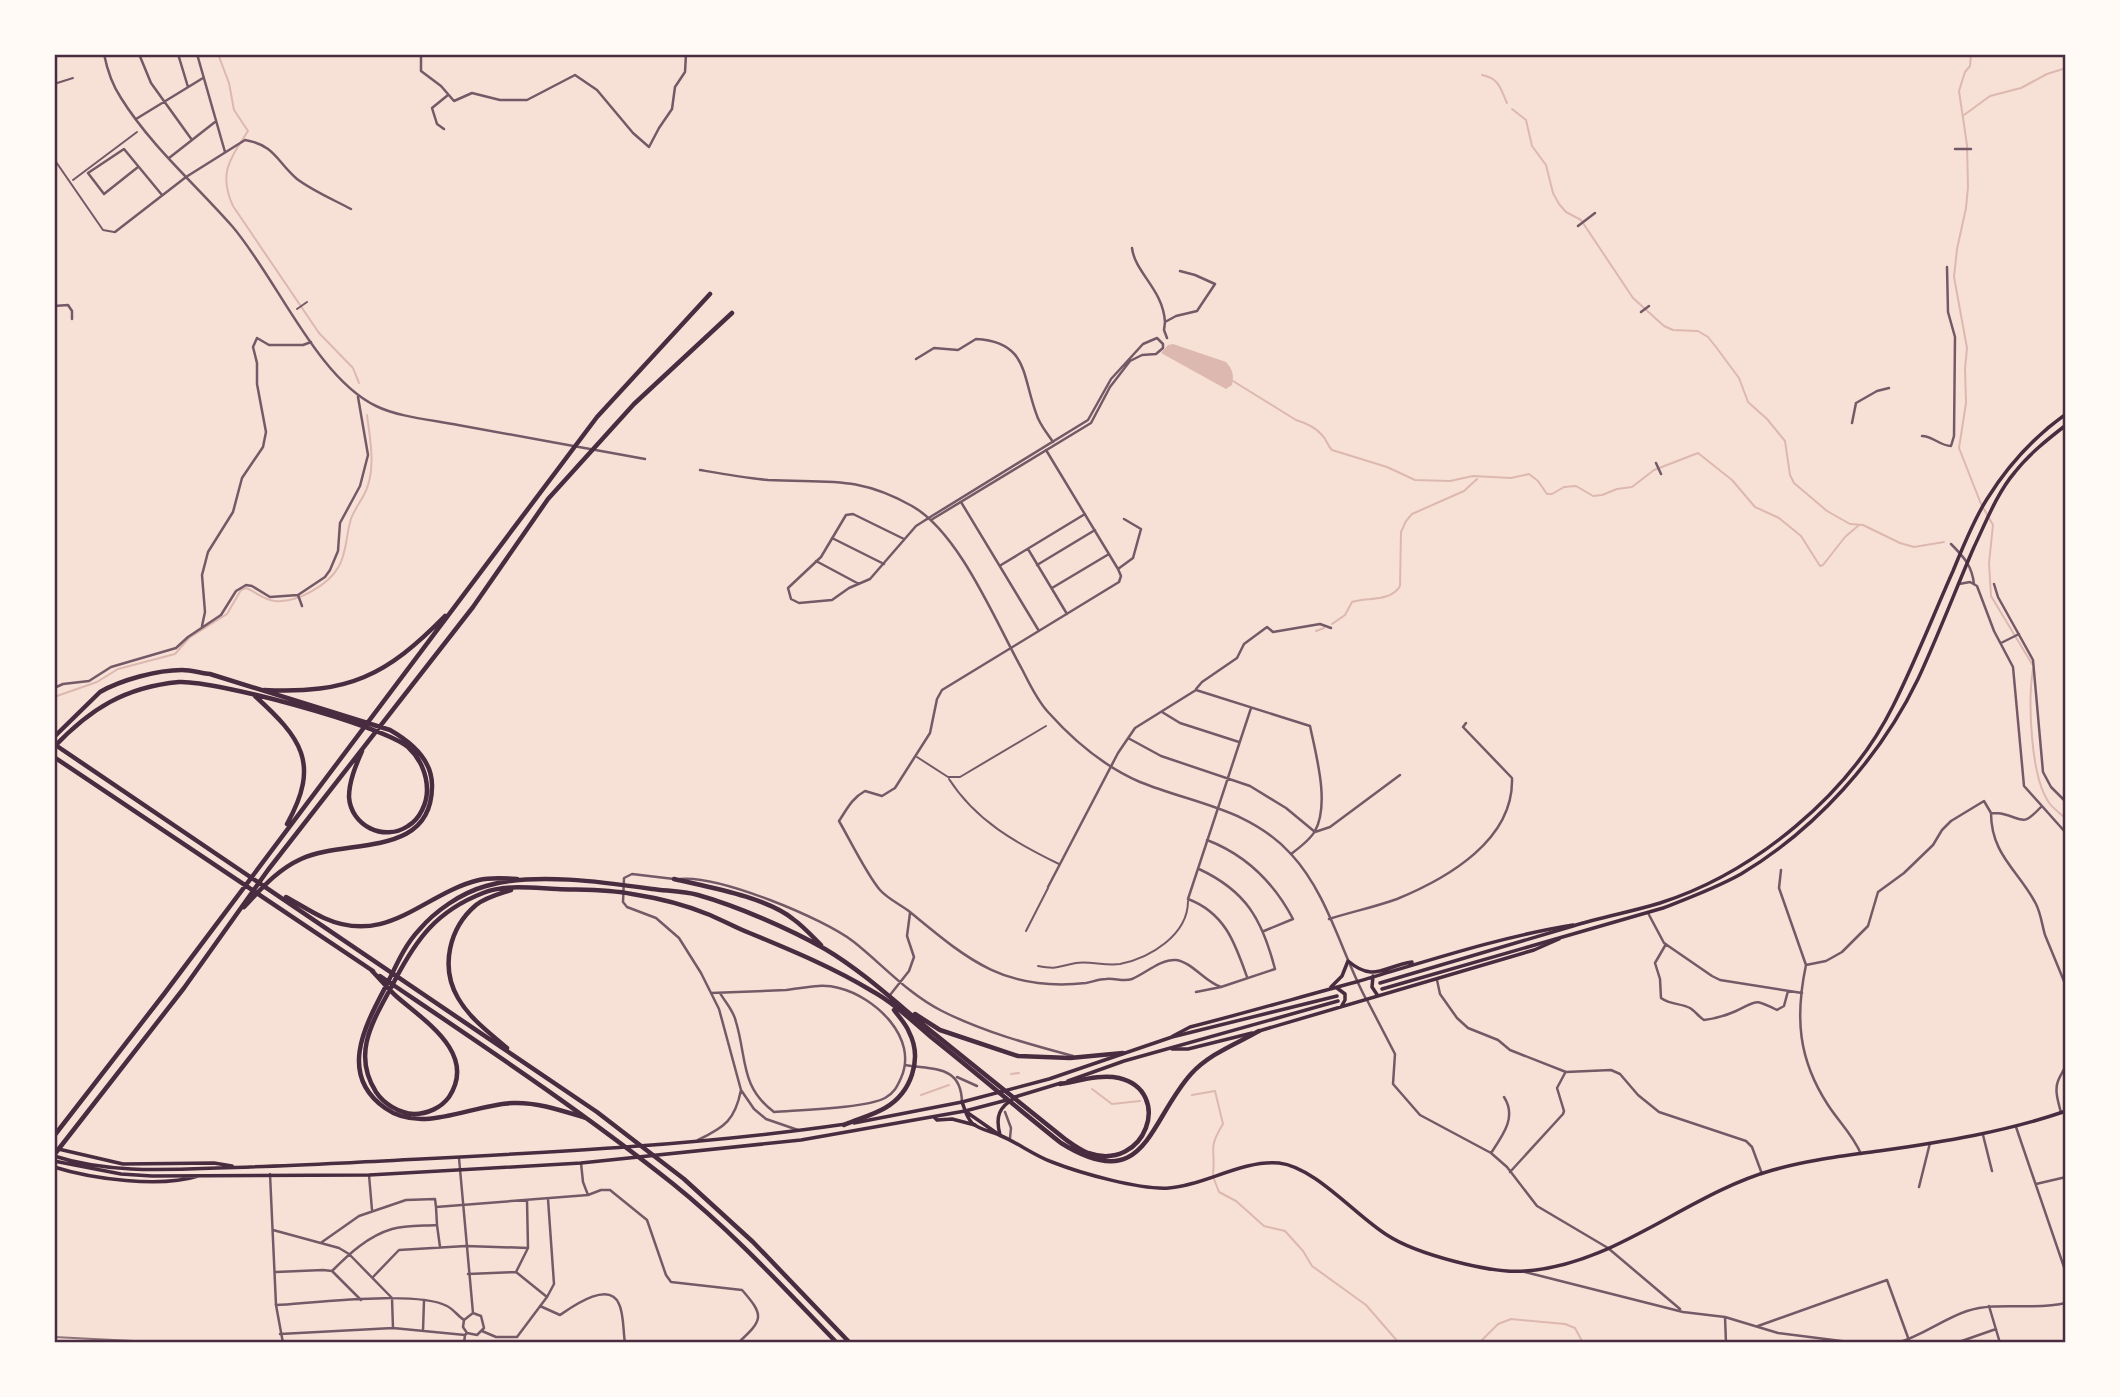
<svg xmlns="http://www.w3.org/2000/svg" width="2120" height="1397" font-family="Raleway,sans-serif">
  <rect width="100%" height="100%" fill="#f7e1d7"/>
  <path fill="#dcb8b0" d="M1173 344 1226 362C1233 370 1234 375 1232 385L1226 389 1161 353 1168 345Z"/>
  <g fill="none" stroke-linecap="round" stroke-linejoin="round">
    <path stroke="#dcb8b0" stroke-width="2" d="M218 54 229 83 234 110 248 131C230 159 218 173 233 206L319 333 353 368 359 383
      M1971 54 1970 66 1965 72 1959 91 1967 145 1968 187 1966 208 1957 249 1954 277 1967 348 1965 369 1966 403 1959 448 1981 504
      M1482 75C1500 79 1500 88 1507 103
      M1512 109 1526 120 1532 146 1546 165 1553 193 1559 204 1566 212 1581 220 1633 298 1664 326 1673 330 1698 331 1708 337 1716 347 1739 378 1748 402 1767 419 1785 441 1790 475 1794 483 1827 511 1850 524 1863 525 1900 543 1914 547 1944 542
      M1964 115 1990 96 2021 88 2047 74 2066 68
      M1233 381 1296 420C1306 423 1316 428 1322 435 1327 440 1327 445 1332 450L1387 467 1415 480 1450 481 1473 476 1511 478 1529 474 1538 481 1547 494H1552L1564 487 1576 486 1593 496 1602 495 1617 489 1632 487 1654 470 1698 453 1732 480 1755 507 1779 518 1801 536 1820 566 1823 565 1845 537 1859 525
      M1984 509 1993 525 1989 563 1991 596 2032 664
      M1332 624 1345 615 1352 602C1367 597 1391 602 1400 586L1401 532 1406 521 1412 514 1464 491 1477 479
      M1316 631 1324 628
      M2033 669C2028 700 2030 778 2050 804 2054 809 2061 814 2066 819
      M54 697 97 682 118 669 175 654 189 638 227 614 241 590 246 588C256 592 264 600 275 601 297 603 329 585 339 566 347 552 346 534 351 519 355 507 365 497 368 485 375 463 370 439 367 415
      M1011 1074 1019 1073
      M1092 1089 1112 1104 1140 1101
      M921 1095 949 1085
      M1192 1095 1215 1091 1223 1124C1207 1150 1216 1148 1213 1174
      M1214 1179 1219 1192 1236 1201 1264 1226 1285 1231 1303 1251 1312 1266 1366 1305 1399 1343
      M1479 1343 1498 1324 1511 1319 1565 1324 1575 1328 1583 1343"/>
    <path stroke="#755966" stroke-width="2" d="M54 84 73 78
      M54 159 103 230 114 232
      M73 180 137 132
      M297 309 307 302
      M917 757 948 777H960L1046 726
      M949 779C976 821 1016 843 1059 864
      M1026 931 1048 888
      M1038 966C1059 970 1058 966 1076 963 1090 961 1105 966 1120 964 1150 958 1188 935 1188 901"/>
    <path stroke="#755966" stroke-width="2.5" d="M139 54 151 83 192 140
      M178 54 188 87
      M197 54 225 152
      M421 54V71L441 86 454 101 472 93 500 100H527L575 75 597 90 633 133 649 147 659 128 672 109 675 87 685 72 686 54
      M136 119 203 78
      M444 129 437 124 432 108 448 95
      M1955 149H1971
      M169 158 215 122
      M138 167 104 194 88 173 124 149 162 195
      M1578 226 1595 213
      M115 232 186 177 245 140C275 145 277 162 297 179 313 191 334 200 351 209
      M1132 248C1135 273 1163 289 1165 322
      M54 306 68 305 72 311V319
      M1641 312 1649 306
      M1167 338 1164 330 1165 322 1176 316 1197 311 1215 284 1195 275 1180 271
      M916 359 934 348 958 350 976 339C1028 342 1022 375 1036 413 1039 424 1047 433 1053 442
      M1852 423 1856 403 1877 391 1889 388
      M1922 436C1933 436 1940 446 1951 446L1954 436 1955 337 1948 312 1947 267
      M1046 450 1118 569 1121 576 1119 582 942 690 937 699 930 733 895 788 882 796 865 791C852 798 847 809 839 821 850 840 867 875 880 890 888 899 901 905 910 912 968 960 1005 992 1086 983 1092 982 1099 979 1106 979 1115 978 1124 982 1132 979 1146 973 1161 959 1176 960 1192 962 1205 982 1221 987
      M1656 463 1661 474
      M961 502 1039 631
      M832 538 884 564
      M904 539 853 514 846 515 821 557 788 588 791 599 799 603 832 600 849 588 870 579 916 526 927 519
      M1951 544C1964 557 1972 566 1974 584
      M1028 549 1067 614
      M816 561 859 584
      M1001 565 1085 514
      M1037 565 1095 530
      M1118 569 1133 558 1141 529 1124 519
      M1959 584 1970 582 1977 586 1994 631 2013 667 2024 786 2066 833
      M1994 584 1998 597 2033 660 2043 772 2051 787 2066 802
      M1052 588 1109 554
      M298 595 302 606
      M202 626 205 612 202 575 208 552 233 512 242 478 263 447 266 432 257 384V363L253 347 257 338 269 345H303L311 342
      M2001 643 2019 634
      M54 688 63 684 89 681 111 667 176 648 188 637 221 615 236 591 246 585 252 586 270 597 298 595 325 577 330 570 338 551 340 523 360 486 368 455 358 397
      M1196 689 1202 682 1237 658 1244 644 1267 627 1273 632 1320 624 1331 628
      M1162 712 1180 723 1239 742
      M1128 738 1161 756 1250 786 1286 808 1315 832 1330 827 1400 775
      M1991 813C1991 855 2019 871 2036 904 2041 914 2042 925 2045 935 2052 952 2059 969 2066 986
      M1207 840C1246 855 1273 881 1293 919L1264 931
      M1781 870 1779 888 1806 965
      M674 879 632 874 624 878 623 902 627 907 656 918 679 938 701 973 719 1009 741 1090 754 1109 766 1119 798 1130
      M680 879C719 875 823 918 854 942 883 965 908 994 942 1011 984 1032 1028 1044 1073 1056
      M1048 887 1118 753 1135 728 1196 690 1310 726C1316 755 1330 804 1315 831 1310 840 1299 848 1291 854
      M1648 913 1664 943 1712 976 1720 980 1802 993
      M1329 919C1351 912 1375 907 1397 899 1448 878 1514 840 1512 778L1463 727 1466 723
      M1666 944 1655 963 1660 979 1661 998C1671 1005 1680 1003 1690 1008 1695 1011 1699 1017 1704 1020 1713 1019 1727 1015 1736 1011 1758 1001 1753 998 1777 1010L1784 1006 1788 991
      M1247 977C1235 943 1225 913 1188 899L1251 708
      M1437 980 1440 994 1457 1018 1468 1028 1498 1040 1510 1050 1566 1072 1611 1070 1620 1074 1638 1095 1659 1112 1746 1141 1752 1147 1762 1174
      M1196 992 1221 987 1275 969C1262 919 1246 891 1199 869
      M711 993C736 992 761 991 786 990 804 988 821 983 839 988 875 997 919 1038 901 1078 897 1087 894 1093 885 1098 867 1108 798 1110 774 1112 740 1087 747 1058 736 1022 734 1011 725 1002 720 993
      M890 995 909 971 914 957 907 936 910 913
      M1367 1000 1395 1054 1393 1084 1420 1115 1491 1153 1507 1167 1537 1206 1608 1248
      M905 1065C934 1070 961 1065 962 1102
      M957 1077 977 1086
      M1005 1112 1011 1128 1010 1138
      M2061 1113C2059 1104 2054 1091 2058 1081 2060 1075 2064 1071 2066 1064
      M2016 1127 2066 1273
      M1983 1135 1992 1171
      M698 1140C725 1127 735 1120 741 1090
      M1491 1153C1503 1135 1517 1117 1504 1097
      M1861 1154C1853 1135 1839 1122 1828 1105 1798 1059 1795 1017 1806 965L1826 961 1842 952 1868 926 1878 892 1904 873 1933 845 1942 830 1951 821 1984 801 1991 813C1995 813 1999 813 2003 814 2024 819 2022 827 2041 807
      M581 1163 583 1182 588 1195
      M1510 1172 1563 1114 1564 1111 1557 1088 1565 1073
      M369 1175 372 1210
      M2036 1184 2066 1177
      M1919 1187 1930 1143
      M436 1207 437 1225
      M273 1230 339 1248 349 1254 392 1298 393 1328
      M322 1242 359 1216 406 1200 435 1199 436 1207 588 1195 601 1190H610L647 1220 666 1275 671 1282 742 1290C765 1316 763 1320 738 1343
      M332 1271C349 1254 368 1236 392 1229 405 1225 423 1226 437 1225L440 1247
      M276 1272 323 1270 332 1271 361 1300
      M516 1272 528 1248
      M468 1274 516 1272 547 1297
      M373 1277 399 1250 466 1246 528 1248 527 1200
      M276 1305C313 1303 417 1290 447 1306 453 1309 458 1316 464 1320
      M540 1306 560 1315C572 1307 609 1280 619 1304 624 1314 623 1331 625 1343
      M1989 1306 2000 1343
      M1758 1326 1887 1280 1910 1343
      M423 1331 424 1300
      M482 1331 496 1337H517L547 1297 554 1284 548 1199
      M280 1334 393 1328 465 1335
      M1956 1343 1996 1329"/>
    <path stroke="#755966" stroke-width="2.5" d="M104 54C107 69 113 86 121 98 151 146 195 184 232 226 276 277 317 378 376 406 398 417 433 420 458 425 520 436 583 448 645 459
      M700 470C723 474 745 478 768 480 827 483 857 475 912 506 960 533 996 623 1023 671 1030 685 1037 700 1048 712 1073 740 1105 767 1140 782 1194 804 1249 808 1291 854 1328 894 1341 952 1366 999
      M927 519 1088 420 1111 379 1143 344 1157 338 1163 344V348L1156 354 1142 355 1130 361 1110 387 1091 423 931 520
      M459 1158 473 1313
      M270 1174 276 1305 283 1343
      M1608 1248 1680 1309
      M1525 1272 1683 1312 1725 1317 1778 1333 1857 1343
      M1725 1317 1726 1343
      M467 1333 477 1335 484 1328 481 1316 473 1313
      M464 1343 465 1335 467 1333 463 1327 464 1320 473 1313
      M1897 1343C1922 1336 1943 1319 1967 1311 1999 1301 2033 1311 2066 1303"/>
    <path stroke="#4a2c40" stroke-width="3.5" d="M962 1102C965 1109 966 1117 972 1123 980 1130 990 1131 999 1135 1017 1142 1033 1155 1052 1162 1080 1173 1140 1190 1169 1188 1206 1185 1241 1160 1279 1163 1315 1167 1356 1216 1387 1235 1416 1254 1491 1274 1525 1271 1616 1265 1687 1194 1773 1170 1808 1160 1843 1156 1879 1151 1943 1142 2005 1132 2066 1111
      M965 1111 998 1134"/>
    <path stroke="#4a2c40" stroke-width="3.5" d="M1373 976 1372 987 1378 996
      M1331 987 1342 976 1348 961C1374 983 1384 966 1412 962
      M1337 988 1345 994V1000L1341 1007
      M1259 1031 1534 950 1559 939
      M1173 1036 1190 1027C1245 1013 1300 997 1356 982 1428 961 1499 937 1573 925
      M1172 1049H1188L1252 1033
      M934 1117 937 1120 952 1119 975 1125
      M854 1123 962 1102
      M1000 1135C995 1116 999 1107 1016 1097
      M54 1148 123 1164 214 1163 232 1166
      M54 1156C107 1173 163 1170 217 1168 260 1167 302 1165 344 1163 512 1154 680 1148 846 1124
      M54 1161 121 1174 152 1176 369 1175 581 1163 801 1140 965 1111
      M54 1167C92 1179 160 1188 198 1176"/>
    <path stroke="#4a2c40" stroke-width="3.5" d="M1380 983C1444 964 1508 945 1573 926 1601 917 1631 912 1660 903 1754 873 1849 795 1893 706 1915 662 1933 616 1953 571 1963 547 1973 521 1987 499 2007 467 2035 436 2066 414
      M1382 989 1663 908C1689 898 1716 888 1741 874 1816 829 1880 758 1918 679 1938 636 1955 591 1974 547 1986 522 1997 493 2015 472 2029 454 2048 439 2066 425
      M1068 1081 1124 1061 1338 1001
      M1015 1097 1061 1083
      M962 1102 1049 1079 1172 1037 1337 996
      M965 1111 1007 1100"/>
    <path stroke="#4a2c40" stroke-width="4.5" d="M264 690C349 694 386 676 445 616
      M255 696C301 738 321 763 287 824
      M54 737 100 692C121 680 157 670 182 670 191 670 201 673 210 674L390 730C411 742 433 760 432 787 431 859 346 838 301 859 277 870 262 888 244 907
      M54 744 597 1112 684 1179 753 1242 850 1343
      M54 747C90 709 125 687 179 682 214 680 382 725 408 747 420 758 427 774 427 790 427 803 420 819 408 826 384 842 351 826 349 797 349 781 356 765 362 751
      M54 757 373 971
      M674 879C708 887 766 897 793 919 803 926 812 936 821 945
      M286 897C299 904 311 912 324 918 388 947 424 893 479 880 491 877 504 878 517 879
      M372 971C380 979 387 988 396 996 423 1020 478 1053 449 1097 441 1108 427 1114 414 1114 399 1113 384 1104 376 1092 350 1051 376 1017 395 980 417 938 437 911 483 893 505 884 533 888 557 889 582 890 608 889 632 894 658 898 686 905 710 915 724 921 738 929 752 934 793 951 834 968 872 991 894 1003 912 1021 931 1037 975 1072 1017 1108 1061 1143 1146 1196 1148 1122 1191 1074 1209 1054 1236 1044 1259 1031
      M380 976C479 1043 579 1109 672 1183 732 1231 784 1288 837 1343
      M915 1014 940 1030 1018 1056 1070 1058 1123 1053
      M507 1048C490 1033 470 1019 458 998 440 967 449 928 476 905 486 897 499 894 511 890
      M586 1118C563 1111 538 1102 513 1103 472 1104 422 1135 385 1108 337 1074 366 1024 387 984 396 966 404 946 419 930 435 911 461 893 486 886 533 872 604 882 652 889 667 891 683 891 698 895 737 906 790 929 825 949 859 969 891 998 921 1023 969 1062 1017 1100 1065 1139 1072 1144 1080 1150 1088 1153 1146 1173 1174 1091 1119 1078 1100 1074 1079 1081 1060 1084
      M844 1125C858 1119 873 1115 885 1108 911 1093 923 1059 909 1032 906 1024 899 1017 894 1010
      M54 1136 164 994 597 417 710 294
      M54 1155 184 988 268 870 473 607 548 499 634 404 732 313"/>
    <path stroke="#8f747c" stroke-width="2" d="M54 1337 174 1343"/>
  </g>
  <rect width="2120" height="1397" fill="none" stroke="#fffaf5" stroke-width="112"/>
  <rect x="56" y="56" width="2008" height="1285" fill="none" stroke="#4a2c40" stroke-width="2.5"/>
</svg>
